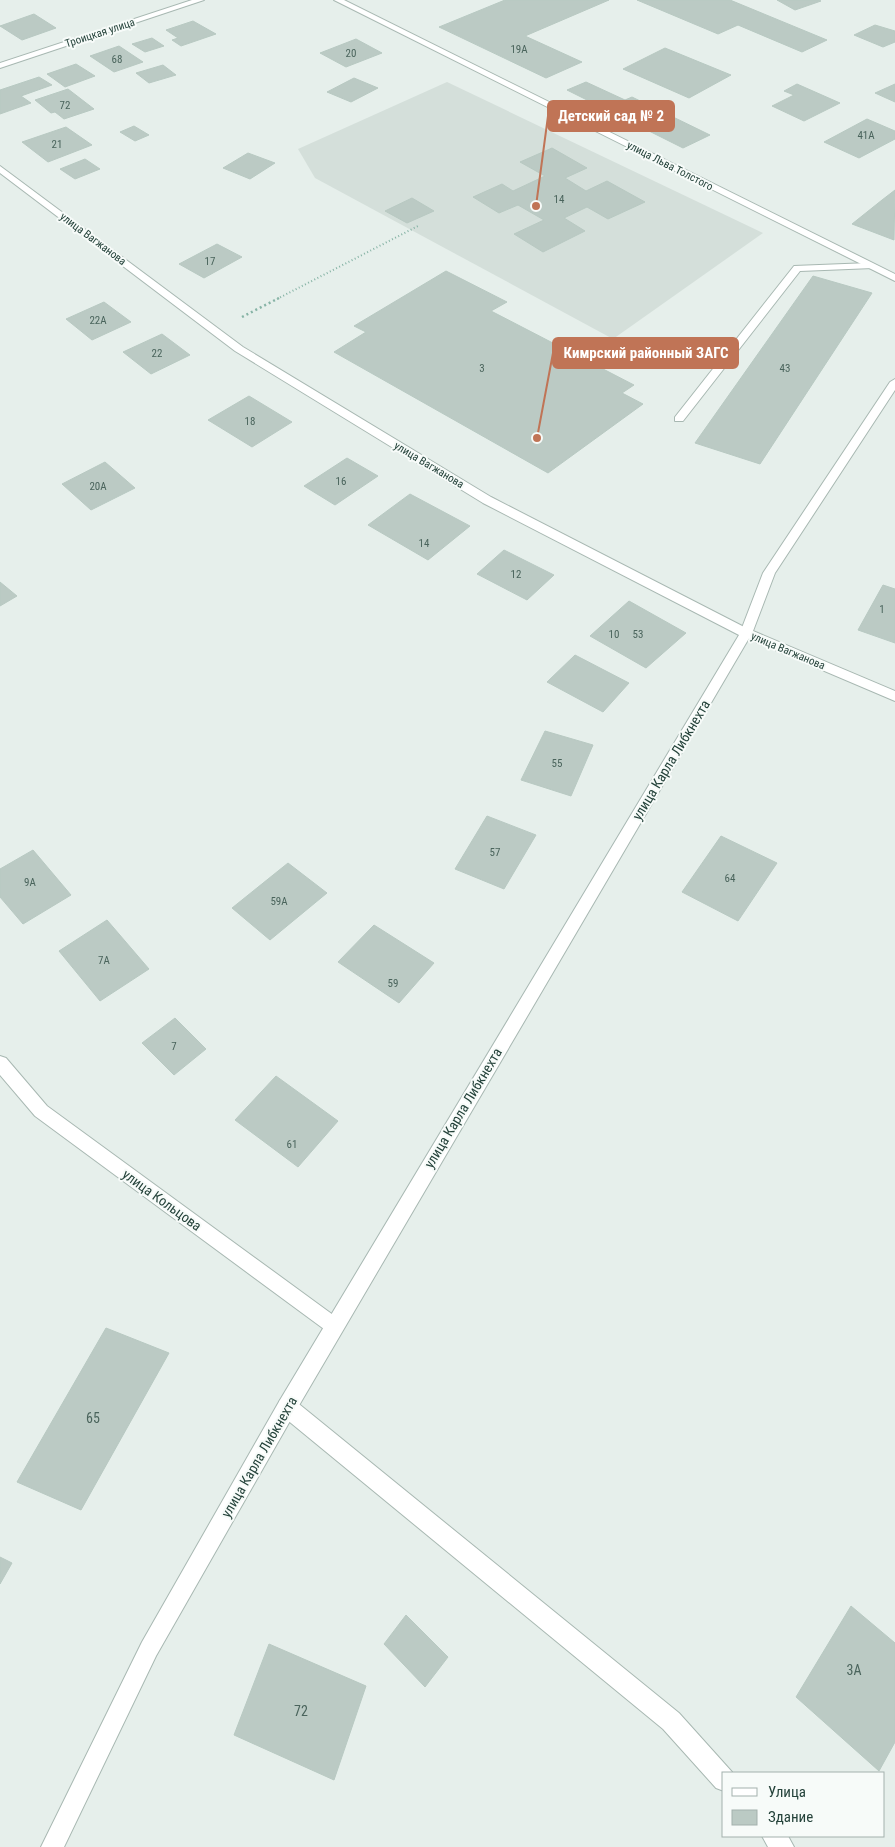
<svg xmlns="http://www.w3.org/2000/svg" width="895" height="1847" font-family="'Roboto Condensed',sans-serif">
  <rect width="100%" height="100%" fill="#e6efeb"/>
  <path fill="#d4dfda" d="M447 82 763 233 613 339 315 178 298 149Z"/>
  <path fill="#bbcac4" stroke="#b8c9c2" d="M505 0H609L525 36 582 62 546 78 439 27Z
    M637 0H730L827 40 802 52 738 25 718 34Z
    M777 0H819L821 1 795 10Z
    M34 14 56 28 22 40 0 26Z
    M193 21 216 34 181 46 172 40 178 38 166 30Z
    M875 25 895 31V42L883 47 854 35Z
    M152 38 164 46 145 52 132 44Z
    M356 39 382 53 346 67 320 53Z
    M119 46 143 62 114 72 90 56Z
    M665 48 731 75 689 98 623 69Z
    M76 64 95 76 65 87 47 74Z
    M163 65 176 75 149 83 136 73Z
    M39 77 52 85 21 96 31 103 0 114V90Z
    M354 78 378 88 351 102 327 92Z
    M586 82 625 100 632 97 710 135 683 148 567 90Z
    M797 84 840 103 804 121 772 106 794 95 784 91Z
    M895 84V102L875 93Z
    M68 89 94 109 64 119 55 112 51 113 35 100Z
    M867 119 895 131V139L859 158 824 142Z
    M134 126 149 135 135 141 120 132Z
    M66 127 92 145 48 162 22 142Z
    M552 148 587 168 565 178 586 191 607 181 645 202 608 219 587 207 564 218 585 231 543 252 514 234 544 220 518 205 499 213 473 197 502 184 513 191 545 176 520 162Z
    M248 153 275 163 250 179 223 168Z
    M85 159 100 169 75 179 60 169Z
    M895 190 894 240 852 224 882 200Z
    M412 198 434 211 407 223 385 211Z
    M217 244 242 257 204 278 179 264Z
    M446 271 507 302 491 311 634 385 622 393 643 404 548 473 334 352 366 332 354 326Z
    M813 276 872 293 760 464 695 443Z
    M104 302 131 322 92 340 66 319Z
    M162 334 190 355 151 374 123 352Z
    M249 396 292 422 252 447 208 420Z
    M347 458 378 476 335 505 304 486Z
    M105 462 135 488 91 510 62 484Z
    M410 494 470 526 428 560 368 525Z
    M504 550 554 575 527 600 477 574Z
    M0 582 17 596 0 606Z
    M883 585 895 589V643L858 630Z
    M629 601 686 633 646 668 590 636Z
    M575 655 629 683 603 712 547 682Z
    M545 731 593 745 571 796 521 780Z
    M487 816 536 835 504 889 455 869Z
    M721 836 777 863 738 921 682 892Z
    M33 850 71 895 23 924 0 897V869Z
    M288 863 327 893 270 940 232 908Z
    M107 920 149 969 100 1001 59 951Z
    M374 925 434 963 399 1003 338 962Z
    M175 1018 206 1049 174 1075 142 1043Z
    M276 1076 338 1121 298 1167 235 1120Z
    M106 1328 169 1353 81 1510 17 1482Z
    M0 1557 12 1563 0 1584Z
    M851 1606 895 1643V1742L879 1771 796 1697Z
    M406 1615 448 1657 425 1687 384 1644Z
    M269 1644 366 1686 334 1780 234 1735Z"/>
  <g fill="none" stroke-linecap="round" stroke-linejoin="round">
    <defs>
      <path id="service" d="M870 263 873 264V268L800 271 683 421H675V417L794 266Z"/>
      <path id="minor" d="M192 0H204L0 68V63Z
        M334 0H344L895 274V281Z
        M895 379V390L775 573 753 631 895 691V701L742 636 740 633 763 573 890 382Z
        M0 1056 6 1058 47 1106 340 1320 343 1326 340 1332 334 1335 328 1332 35 1116 0 1075Z
        M287 1398 294 1400 679 1713 732 1772 724 1773V1791L716 1788 663 1729 280 1414 278 1407 280 1400Z
        M762 1836H788L794 1847H768Z"/>
      <path id="tertiary" d="M0 166 243 347 491 497 750 630 752 633 294 1414 156 1656 64 1847H41L142 1642 280 1400 739 635 483 503 235 351 0 173Z"/>
    </defs>
    <use href="#service" stroke="#a8b8b2" stroke-width="2"/>
    <use href="#minor" stroke="#a8b8b2" stroke-width="2"/>
    <use href="#tertiary" stroke="#a8b8b2" stroke-width="2"/>
    <path stroke="#86b3a5" stroke-width="2" stroke-dasharray="1 2.5" stroke-linecap="butt" d="M277 299 418 226"/>
    <path stroke="#86b3a5" stroke-width="2.5" stroke-dasharray="2 3" stroke-linecap="butt" d="M242 317 279 298"/>
    <use href="#service" fill="#fff" fill-rule="evenodd"/>
    <use href="#minor" fill="#fff" fill-rule="evenodd"/>
    <use href="#tertiary" fill="#fff" fill-rule="evenodd"/>
  </g>
  <g text-anchor="middle" dominant-baseline="central" stroke-width="4" stroke-linejoin="round" paint-order="stroke">
    <g font-size="11" fill="#24423a" stroke="#f7fbf9">
      <text transform="translate(100 33) rotate(-18)">Троицкая улица</text>
      <text transform="translate(670 166) rotate(27)">улица Льва Толстого</text>
      <text transform="translate(93 239) rotate(37)">улица Вагжанова</text>
      <text transform="translate(429 465) rotate(31)">улица Вагжанова</text>
      <text transform="translate(788 651) rotate(23)">улица Вагжанова</text>
    </g>
    <g font-size="11" fill="#4a645c">
      <text x="519" y="49">19А</text>
      <text x="351" y="53">20</text>
      <text x="117" y="59">68</text>
      <text x="65" y="105">72</text>
      <text x="866" y="135">41А</text>
      <text x="57" y="144">21</text>
      <text x="559" y="199">14</text>
      <text x="210" y="261">17</text>
      <text x="98" y="320">22А</text>
      <text x="157" y="353">22</text>
      <text x="482" y="368">3</text>
      <text x="785" y="368">43</text>
      <text x="250" y="421">18</text>
      <text x="341" y="481">16</text>
      <text x="98" y="486">20А</text>
      <text x="424" y="543">14</text>
      <text x="516" y="574">12</text>
      <text x="882" y="609">1</text>
      <text x="614" y="634">10</text>
      <text x="638" y="634">53</text>
      <text x="557" y="763">55</text>
      <text x="495" y="852">57</text>
      <text x="730" y="878">64</text>
      <text x="30" y="882">9А</text>
      <text x="279" y="901">59А</text>
      <text x="104" y="960">7А</text>
      <text x="393" y="983">59</text>
      <text x="174" y="1046">7</text>
      <text x="292" y="1144">61</text>
    </g>
    <g font-size="14" fill="#24423a" stroke="#f7fbf9">
      <text transform="translate(671 760) rotate(-59)">улица Карла Либкнехта</text>
      <text transform="translate(463 1108) rotate(-59)">улица Карла Либкнехта</text>
      <text transform="translate(162 1200) rotate(36)">улица Кольцова</text>
      <text transform="translate(259 1457) rotate(-60)">улица Карла Либкнехта</text>
    </g>
    <g font-size="14" fill="#4a645c">
      <text x="93" y="1418">65</text>
      <text x="854" y="1670">3А</text>
      <text x="301" y="1711">72</text>
    </g>
  </g>
  <path fill="none" stroke="#c07456" stroke-width="2" d="M536 206L548 116M537 438L553 353"/>
  <g fill="#c07456" stroke="#f7fbf9" stroke-width="2">
    <circle cx="536" cy="206" r="5"/>
    <circle cx="537" cy="438" r="5"/>
  </g>
  <g fill="#c07456" stroke="#c07456" stroke-width="2">
    <rect x="548" y="101" width="126" height="30" rx="5"/>
    <rect x="553" y="338" width="185" height="30" rx="5"/>
  </g>
  <g font-size="15" text-anchor="middle" font-weight="bold" fill="#fff">
    <text x="611" y="121">Детский сад № 2</text>
    <text x="646" y="358">Кимрский районный ЗАГС</text>
  </g>
  <rect x="722" y="1772" width="162" height="65" fill="#f7fbf9" stroke="#a3b1ad"/>
  <rect x="732" y="1788" width="25" height="8" fill="#ffffff" stroke="#a3b1ad"/>
  <text x="768" y="1797" font-size="15" fill="#24423a">Улица</text>
  <rect x="732" y="1810" width="25" height="15" fill="#bbcac4" stroke="#a3b1ad"/>
  <text x="768" y="1822" font-size="15" fill="#24423a">Здание</text>
</svg>
